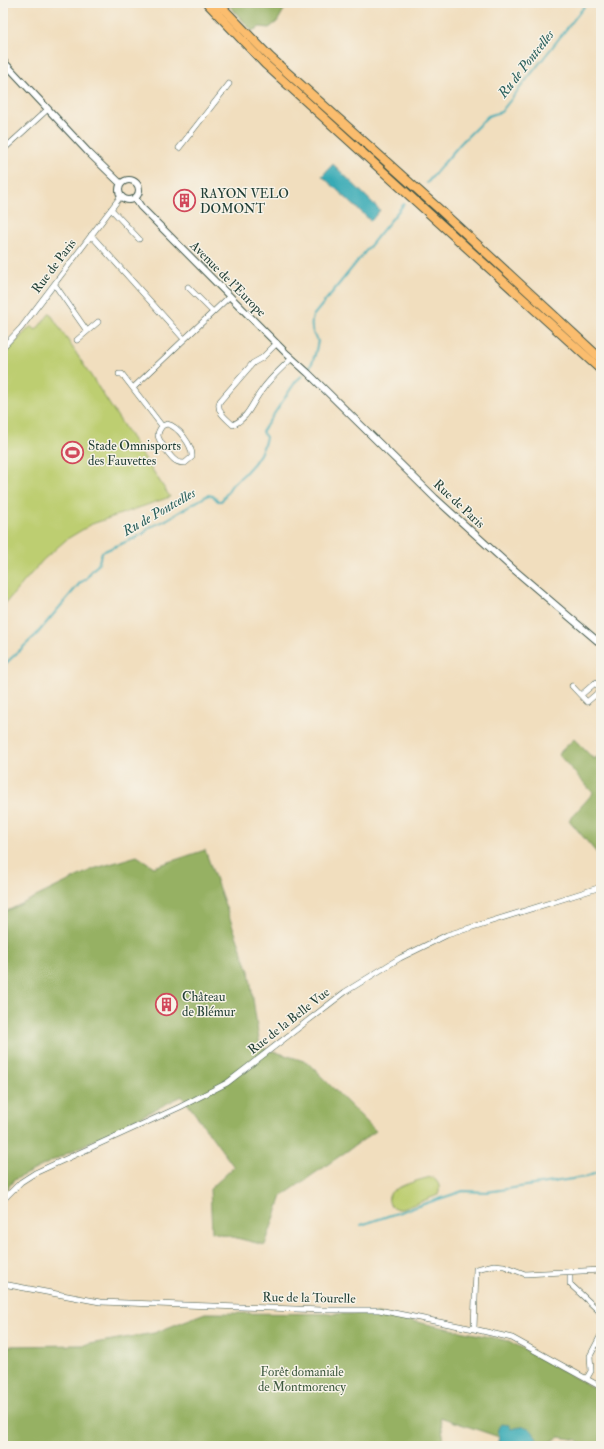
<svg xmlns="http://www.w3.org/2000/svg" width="604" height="1449" font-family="'IM FELL Double Pica',serif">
  <rect width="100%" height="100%" fill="#f7f3e8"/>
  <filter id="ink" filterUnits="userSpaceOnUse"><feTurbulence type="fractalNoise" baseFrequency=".025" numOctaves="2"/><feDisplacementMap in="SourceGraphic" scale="8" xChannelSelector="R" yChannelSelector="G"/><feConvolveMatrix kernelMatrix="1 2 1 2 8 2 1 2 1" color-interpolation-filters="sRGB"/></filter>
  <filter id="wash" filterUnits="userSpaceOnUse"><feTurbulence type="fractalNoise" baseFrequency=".012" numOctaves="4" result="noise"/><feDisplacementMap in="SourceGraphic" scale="16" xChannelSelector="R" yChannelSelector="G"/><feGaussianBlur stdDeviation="0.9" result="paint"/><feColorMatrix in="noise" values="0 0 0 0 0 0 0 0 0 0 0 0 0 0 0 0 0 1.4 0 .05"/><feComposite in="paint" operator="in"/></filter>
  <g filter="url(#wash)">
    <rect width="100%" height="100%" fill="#f1debe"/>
    <path fill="#bdce71" stroke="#6e8652" d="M50 313 170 497 92 524 67 539 43 560 3 606V355L31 326 36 330Z
      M431 1177C439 1181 441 1187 438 1195L402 1209H397L390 1205C389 1202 388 1199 389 1195 393 1187 422 1179 431 1177Z"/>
    <path fill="#96b163" stroke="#5a774c" d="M227 3H288L277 22 269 28 260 27 252 31Z
      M574 739 594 759 601 754V858L569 820 593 793 558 754Z
      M205 850 249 971 260 1047 307 1062 376 1131 282 1196 265 1245 212 1232 210 1189 234 1167 182 1096 14 1180 3 1194V913L93 869 137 856 154 867Z
      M205 1313 378 1314 509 1341 601 1392V1446H583L578 1440 559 1437 542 1446H527L535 1443 499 1437 440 1417 445 1446H3V1346L83 1345 154 1333Z"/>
    <path fill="#39aab5" stroke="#2c7474" d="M333 164 380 210 371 221 322 176Z
      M502 1424 509 1425 511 1429C526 1426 528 1424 537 1438L535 1443 527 1446H499L498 1441 499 1437C498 1432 498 1429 502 1424Z"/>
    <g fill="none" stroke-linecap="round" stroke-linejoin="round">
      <path stroke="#39aab5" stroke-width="2" d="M427 183 461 143 488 116 501 112 587 3
        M309 368C315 360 316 350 318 341 312 334 310 326 313 316L404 204
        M3 666 36 635 80 583 87 578 92 570 98 565 102 552 135 538 144 533 150 527 166 520 208 495 213 496 218 501H221C226 496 228 490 232 485 236 480 242 477 246 472 256 462 264 451 266 437L262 432 296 381 303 375
        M361 1225 463 1191 487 1192 572 1179 586 1177 601 1171"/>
    </g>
  </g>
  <g filter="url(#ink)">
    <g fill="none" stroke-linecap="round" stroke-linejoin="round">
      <defs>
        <path id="minor" d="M179 148 229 84
          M3 150 48 109
          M111 209 139 239
          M91 235 184 339
          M55 285 87 331
          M188 287 213 312
          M77 340 98 322
          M277 343 262 358 253 363 220 401C215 411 227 419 233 425 250 416 251 404 262 390 270 378 282 368 292 358
          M3 347 21 328 121 196
          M119 374H122L162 426
          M133 388 230 296
          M167 424C178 426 193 446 192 457L185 463C182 463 179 463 176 461 171 458 158 440 158 435 158 431 160 429 162 426Z
          M572 686 587 702 601 690
          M581 695 595 683 601 689
          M3 1200 21 1182 35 1173 180 1107 227 1083 345 992 400 958 447 935 601 887
          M570 1271V1284L599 1311 601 1315
          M3 1284 100 1302 322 1310H379L474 1329 512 1338 601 1387
          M474 1329 476 1269 494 1265 504 1266 525 1274 601 1270
          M587 1378 591 1371 590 1356 601 1335"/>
        <path id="tertiary" d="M3 61 89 153 121 184
          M119 190a10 10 0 1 1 20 0a10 10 0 1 1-20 0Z
          M135 198 141 207 155 221 287 354 308 373 435 498 511 567 601 644"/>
        <path id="trunk" d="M207 3 265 64 601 370
          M218 3 270 57 439 209 601 359"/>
      </defs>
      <use href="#minor" stroke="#3e5549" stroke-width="6"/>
      <use href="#tertiary" stroke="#3e5549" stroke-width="8"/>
      <use href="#trunk" stroke="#3e5549" stroke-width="10"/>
      <use href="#minor" stroke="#fff" stroke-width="5"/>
      <use href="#tertiary" stroke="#fff" stroke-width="6"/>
      <use href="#trunk" stroke="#fbbd6e" stroke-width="8"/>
    </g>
  </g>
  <defs>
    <symbol id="building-ring" viewBox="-11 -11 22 22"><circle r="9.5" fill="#f7f3e8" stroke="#d1495b" stroke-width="1.5"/><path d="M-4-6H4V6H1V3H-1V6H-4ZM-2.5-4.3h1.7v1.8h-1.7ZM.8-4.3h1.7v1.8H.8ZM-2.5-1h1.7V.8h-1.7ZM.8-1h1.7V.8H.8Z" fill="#d1495b"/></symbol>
    <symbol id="stadium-ring" viewBox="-11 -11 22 22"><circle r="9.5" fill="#f7f3e8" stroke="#d1495b" stroke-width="1.5"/><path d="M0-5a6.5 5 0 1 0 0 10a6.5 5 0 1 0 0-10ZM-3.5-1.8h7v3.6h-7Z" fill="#d1495b"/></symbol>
  </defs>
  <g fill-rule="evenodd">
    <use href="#building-ring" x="172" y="188" width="25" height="25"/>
    <use href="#stadium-ring" x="60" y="440" width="25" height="25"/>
    <use href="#building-ring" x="154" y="992" width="25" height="25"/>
  </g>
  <g text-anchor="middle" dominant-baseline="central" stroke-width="3" stroke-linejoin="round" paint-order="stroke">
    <g font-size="13" fill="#1f3d34" stroke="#f7f3e8" text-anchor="start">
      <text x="200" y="194">RAYON VELO<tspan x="200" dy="15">DOMONT</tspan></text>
      <text x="88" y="446">Stade Omnisports<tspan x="88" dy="15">des Fauvettes</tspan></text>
      <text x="182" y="997">Château<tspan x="182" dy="15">de Blémur</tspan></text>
    </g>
    <g font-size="13" fill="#1f3d34" stroke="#f7f3e8">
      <text transform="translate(54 266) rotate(-53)">Rue de Paris</text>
      <text transform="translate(228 279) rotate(45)">Avenue de l'Europe</text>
      <text transform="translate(459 504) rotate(43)">Rue de Paris</text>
      <text transform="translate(289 1021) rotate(-38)">Rue de la Belle Vue</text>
      <text transform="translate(309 1298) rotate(1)">Rue de la Tourelle</text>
    </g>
    <g font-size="13" fill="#3f5a40" stroke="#f7f3e8">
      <text x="302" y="1372">Forêt domaniale<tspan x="302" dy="15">de Montmorency</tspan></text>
    </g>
    <g font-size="14" font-style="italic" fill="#275e5b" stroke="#f7f3e8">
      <text transform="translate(526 64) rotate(-52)">Ru de Pontcelles</text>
      <text transform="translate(159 512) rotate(-30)">Ru de Pontcelles</text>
    </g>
  </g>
  <rect width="604" height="1449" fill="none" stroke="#f7f3e8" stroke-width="16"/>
</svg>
